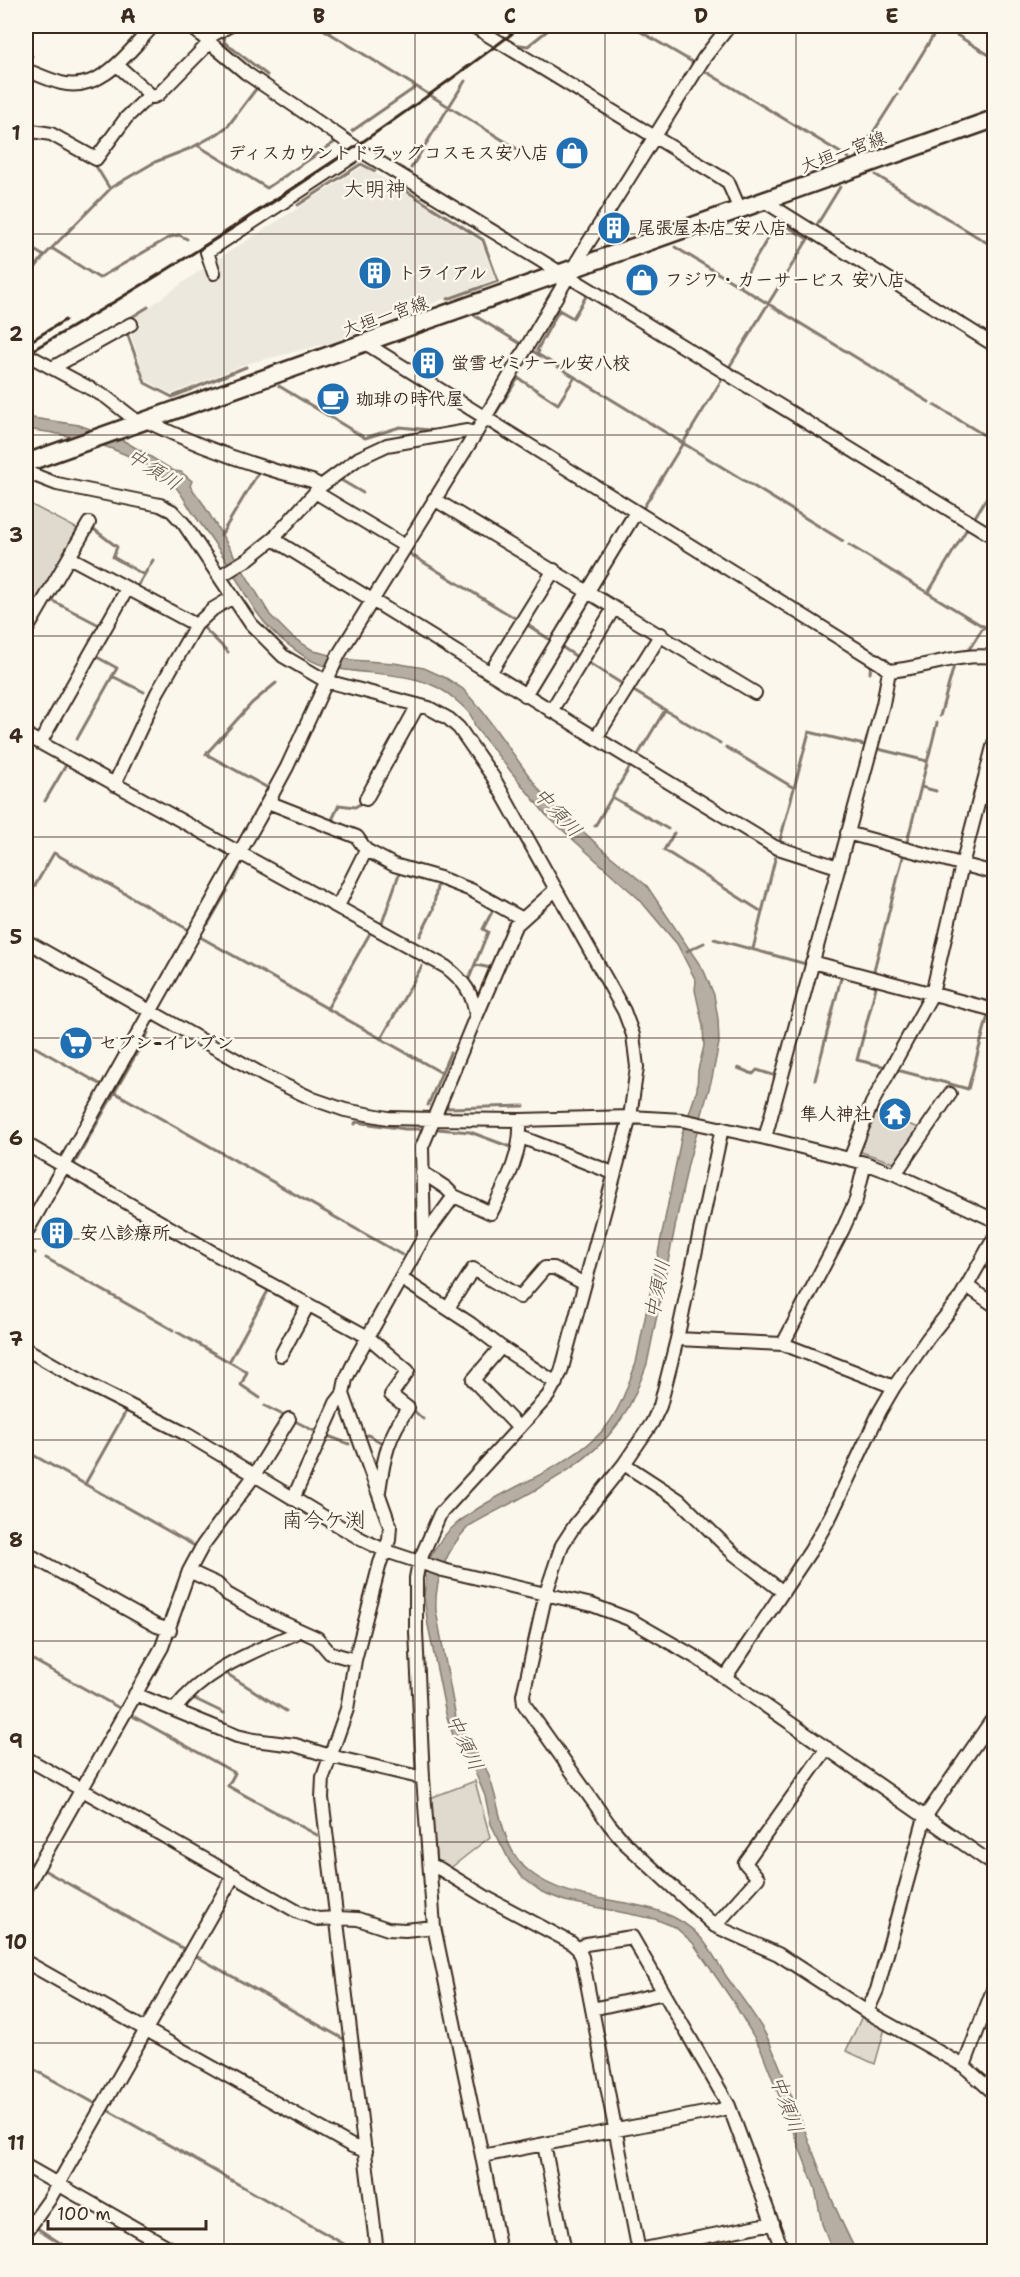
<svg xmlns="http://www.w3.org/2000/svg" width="1020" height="2277" font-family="'Shantell Sans','Klee One',sans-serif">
  <rect width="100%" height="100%" fill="#fbf7ec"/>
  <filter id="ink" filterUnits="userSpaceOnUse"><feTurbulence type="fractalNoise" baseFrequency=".0167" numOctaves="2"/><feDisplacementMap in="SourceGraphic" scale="12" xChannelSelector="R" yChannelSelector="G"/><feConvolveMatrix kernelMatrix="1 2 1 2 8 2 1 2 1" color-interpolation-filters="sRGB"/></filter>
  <g filter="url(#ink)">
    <path fill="#ede8dd" d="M364 166 481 242 495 279 334 342 246 364 171 394 146 380 127 323 199 271Z"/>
    <path fill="#dfd9ce" stroke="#8d8276" stroke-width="1.5" d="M26 502 78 529 26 621Z
      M873 1113 923 1129 898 1164 858 1151Z
      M475 1781 490 1837 448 1870 437 1865 430 1798Z
      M863 2014 886 2025 875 2064 846 2051Z"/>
    <path fill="#b6aea2" stroke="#85796d" stroke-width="1.5" d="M26 417 79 425 126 442 174 471 181 472 192 481 190 486 202 502 270 615 292 637 314 651 351 660 394 663 424 668 446 678 463 689 483 712 540 791 602 849 647 886 704 971 714 995 718 1019 719 1043 712 1078 688 1164 647 1364C640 1382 633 1402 622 1418 588 1470 521 1496 469 1526 447 1549 434 1579 436 1611L456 1718C464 1736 477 1752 486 1769 502 1803 498 1847 530 1872 580 1912 658 1889 701 1938 711 1949 718 1964 726 1976 741 1997 758 2018 769 2041 800 2110 821 2184 856 2251H833L822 2224 815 2188 761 2049 734 2003 693 1943 675 1927 655 1919 565 1901 542 1892 523 1878 510 1862 491 1824 485 1796 473 1767 454 1738 446 1714 428 1625 424 1597 426 1578 422 1573C430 1557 439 1539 453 1527 495 1489 566 1472 604 1429 620 1411 628 1385 636 1363L682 1134 697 1090 698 1070 704 1046 703 1026 695 990 696 981 677 944 639 899 546 815 475 727C473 715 467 710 458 702 422 667 370 678 325 666 310 662 298 652 286 643 260 624 245 594 230 567 218 547 204 529 191 510 186 502 180 491 173 484 133 450 77 435 26 429Z"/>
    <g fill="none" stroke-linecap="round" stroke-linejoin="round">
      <path stroke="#85796d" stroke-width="3" d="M241 26 225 35 224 42 267 75
        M318 26 527 155
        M631 26 694 63
        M942 26 994 58
        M498 28 499 26
        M513 44 528 46 553 26
        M26 52 32 56
        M703 70 849 158
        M900 90 939 26
        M352 131 416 87
        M197 145 267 188 335 142
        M858 156 897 95
        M94 163 110 189
        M411 168 465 81
        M876 175 994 247
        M397 185 483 240 498 281 448 299
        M298 205 361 164 375 171
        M815 228 840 187
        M26 245 44 256
        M675 247 929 402
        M53 249 99 278 170 237 179 235 187 239
        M26 280 44 256 112 187 155 162 191 148 217 134 228 126 256 89
        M475 316 521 344
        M127 320 148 307
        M127 333 145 383 172 397 246 367
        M534 352 843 541
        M537 354 539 351 537 350 559 310 573 318 588 293
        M728 369 808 239 778 221 740 285
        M279 386 365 438 400 427 439 431
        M934 405 994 441
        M494 416 518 378 558 404 575 377
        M489 428 545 462
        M339 479 363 493
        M642 510 724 376
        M301 517 318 499
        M975 517 994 485
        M91 527 117 547 113 557 144 575
        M221 535 260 470 262 471
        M849 545 994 633
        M410 554 518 620
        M137 587 153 560
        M928 593 968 527
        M51 600 101 626
        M526 624 552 641
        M203 627 228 652
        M559 645 577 657
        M968 651 984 626
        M587 662 624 685
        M870 673 871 663
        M112 676 144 692
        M632 690 720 743
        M940 716 955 662
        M77 739 117 668 95 656
        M726 747 794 788
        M874 748 927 761
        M636 758 665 710
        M921 787 936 791
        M612 797 631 765
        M45 801 66 765
        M260 803 268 788 206 754 252 703 276 683
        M331 822 339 805 355 807 360 804
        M262 825 271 810
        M595 826 612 797 668 829
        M674 833 664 850 762 912
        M779 844 809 732 864 745
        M906 846 937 723
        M233 880 239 869
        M26 901 54 853 189 930
        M208 924 227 891
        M381 926 400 871
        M420 936 433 910 438 881
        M202 938 442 1073
        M714 939 806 964
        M753 949 777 851
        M687 951 704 943
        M476 965 491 968
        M873 974 904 853
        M468 981 488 932 483 929 494 908
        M877 983 857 1060 887 1067
        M991 1005 994 992
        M327 1009 369 935
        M381 1039 422 966
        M26 1042 100 1084
        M738 1068 753 1074 757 1070 776 1076
        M815 1080 842 974
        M950 1084 968 1089 989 1012
        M114 1092 402 1255
        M446 1103 448 1108 524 1106
        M428 1105 450 1053
        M355 1124 356 1122 405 1129H420
        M438 1129 470 1132 513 1148
        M897 1160 950 1084 897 1070
        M73 1166 148 1033
        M26 1248 35 1253
        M46 1258 173 1330
        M976 1285 994 1297
        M177 1332 247 1372 241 1385 260 1398
        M229 1362 269 1289
        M265 1406 287 1417
        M411 1408 423 1419
        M293 1420 318 1433
        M325 1437 328 1436 349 1444
        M362 1437 368 1435 384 1444
        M26 1451 195 1546
        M85 1484 125 1413
        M26 1656 121 1709
        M224 1672 286 1711
        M191 1697 224 1713
        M129 1714 235 1773 228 1786 317 1835
        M26 1860 34 1865
        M42 1869 184 1949
        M196 1956 347 2041
        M987 1972 994 1947
        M26 2065 96 2104
        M109 2111 358 2252
        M37 2228 74 2252"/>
      <defs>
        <path id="minor" d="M190 26 246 73 361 151 561 273
          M473 26 722 178 728 182 740 210
          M205 39 229 26
          M117 65 153 97 158 95 209 43
          M26 70C37 74 49 80 61 83 102 93 129 51 153 26
          M26 130 51 134 96 159 126 118 150 95
          M764 201 994 345
          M214 273 207 252 361 151
          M568 276 994 537
          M365 343 881 664 889 671C927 668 955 653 994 657
          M26 354 106 397 138 422
          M52 368 131 324
          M144 420C199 447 253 466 312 481L321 486
          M26 472 57 484 160 505 172 511 184 524 251 624 283 656 326 681 429 708 449 719 459 728 493 777 624 1011 633 1035 637 1067 630 1117 561 1372 548 1396 440 1514 419 1562 416 1578V1632L423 1778 434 1927 482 2156 500 2252
          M315 492 405 546
          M434 499 755 693
          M273 539 596 738 661 634
          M69 557 196 625
          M220 576 248 559 273 539 321 486 359 458 387 445 467 431 476 433
          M26 631 89 523
          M490 673 554 570
          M525 695 636 512
          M551 711 614 608
          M26 735 446 967C464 981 473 993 476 1016L422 1147 424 1237 356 1358 346 1379 343 1394 390 1526 389 1540 380 1563 355 1660 347 1709 323 1777 322 1798 377 2252
          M596 738 775 847 838 867
          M40 743 127 589
          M114 785 157 693 196 625 213 609 233 597
          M366 799 418 705
          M268 802 357 837 366 850 394 865 440 878 471 890 521 918
          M847 833 994 873
          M338 906 366 850
          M26 941 265 1076 313 1099 345 1110 388 1118 434 1119 520 1120 630 1117 682 1120 765 1138 865 1163 895 1174 994 1220
          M812 962 994 1010
          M477 1015 515 926 555 890
          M722 1128 677 1339 660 1406 652 1423 624 1464 575 1525 562 1545 546 1593 523 1695 524 1704 609 1824 625 1843 715 1926 778 1954 867 2012 964 2066 994 2093
          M521 1137 613 1173
          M765 1138 883 704 889 671
          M26 1144 217 1255 368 1337 408 1371 391 1395 408 1408C388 1437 384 1456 379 1491
          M850 1159 872 1103 932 994 962 865 994 743
          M422 1172 446 1188 454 1196 491 1213C506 1183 522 1155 520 1120
          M895 1174 950 1094
          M26 1233 268 802 287 767 339 654 476 433 585 248 704 58 729 26
          M424 1237 454 1196
          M402 1279 471 1324 501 1347 556 1383
          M967 1286 994 1305
          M448 1308 473 1269 520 1297 545 1268H554L585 1284
          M677 1339 783 1344 894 1387
          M783 1344 843 1229 856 1200 865 1163
          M501 1347 473 1380 519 1428
          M26 1349 87 1384 188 1435 361 1539 386 1551 443 1570 592 1605 629 1619 697 1658 994 1865
          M281 1355 308 1305
          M624 1464 679 1500 734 1554 783 1592
          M293 1499 336 1403 343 1394
          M26 1553 157 1626 170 1630
          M189 1571 217 1584 227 1594 255 1610 317 1638 330 1653 355 1660
          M725 1678 811 1550 831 1515 880 1411 894 1387 928 1338 960 1298 994 1238
          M135 1694 237 1736 254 1740 295 1745 330 1756 423 1778
          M174 1710C206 1669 248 1654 294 1634L297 1631
          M26 1758 298 1912 318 1919 337 1918 358 1919 388 1929 405 1930 434 1927
          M431 1866 440 1869 489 1899 570 1942 578 1949 582 1957 639 2252
          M26 1888 162 1647 189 1571 203 1545 254 1476 289 1419
          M715 1926 758 1878 745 1863 827 1748
          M578 1949 586 1944 632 1937 729 2106 783 2252
          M26 1962 352 2146 366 2151
          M592 2009 664 1993
          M867 2012 877 1990 925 1817 994 1717
          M964 2066 994 1987
          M544 2144 565 2252
          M482 2156 720 2110 729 2106
          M26 2166 177 2252
          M26 2232 49 2200 234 1875
          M634 2251 773 2223"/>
        <path id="major" d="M26 463 994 119"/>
      </defs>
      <use href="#minor" stroke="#3b2a1e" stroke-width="16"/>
      <use href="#major" stroke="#3b2a1e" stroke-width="21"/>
      <use href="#minor" stroke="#fbf7ec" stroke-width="12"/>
      <use href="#major" stroke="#fbf7ec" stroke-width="16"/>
      <path stroke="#3b2a1e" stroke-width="3" d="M26 344 65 320
        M26 354C197 255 365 146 522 26"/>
    </g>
  </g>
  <path fill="none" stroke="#3b2a1e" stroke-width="1.5" stroke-opacity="0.55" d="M224 26V2252M415 26V2252M605 26V2252M796 26V2252M26 234H994M26 435H994M26 636H994M26 837H994M26 1038H994M26 1239H994M26 1440H994M26 1641H994M26 1842H994M26 2043H994"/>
  <defs>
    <symbol id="shop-disc" viewBox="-11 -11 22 22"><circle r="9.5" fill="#1f6fb2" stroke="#fbf7ec"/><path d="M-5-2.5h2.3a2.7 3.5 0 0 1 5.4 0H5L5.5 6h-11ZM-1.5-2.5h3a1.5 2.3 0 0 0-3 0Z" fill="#fff"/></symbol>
    <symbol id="building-disc" viewBox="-11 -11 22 22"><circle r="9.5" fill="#1f6fb2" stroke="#fbf7ec"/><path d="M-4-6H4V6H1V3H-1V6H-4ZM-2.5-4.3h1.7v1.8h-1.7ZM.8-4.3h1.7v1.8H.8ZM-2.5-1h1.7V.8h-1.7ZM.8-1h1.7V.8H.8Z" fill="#fff"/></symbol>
    <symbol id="cafe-disc" viewBox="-11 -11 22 22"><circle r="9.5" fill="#1f6fb2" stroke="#fbf7ec"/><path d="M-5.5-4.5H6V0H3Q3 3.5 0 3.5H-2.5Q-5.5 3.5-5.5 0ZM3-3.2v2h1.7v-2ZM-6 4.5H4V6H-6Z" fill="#fff"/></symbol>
    <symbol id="supermarket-disc" viewBox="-11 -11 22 22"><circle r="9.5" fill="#1f6fb2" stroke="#fbf7ec"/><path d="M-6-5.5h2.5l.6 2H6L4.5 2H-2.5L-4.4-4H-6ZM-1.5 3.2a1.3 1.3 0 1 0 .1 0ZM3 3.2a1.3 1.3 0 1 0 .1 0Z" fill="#fff"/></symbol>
    <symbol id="temple-disc" viewBox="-11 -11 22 22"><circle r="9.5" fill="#1f6fb2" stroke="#fbf7ec"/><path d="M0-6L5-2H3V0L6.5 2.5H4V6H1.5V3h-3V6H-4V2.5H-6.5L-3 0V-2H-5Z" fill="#fff"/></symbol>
  </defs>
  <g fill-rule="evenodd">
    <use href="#shop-disc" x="553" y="134" width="38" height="38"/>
    <use href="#building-disc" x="595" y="209" width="38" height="38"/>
    <use href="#building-disc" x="356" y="254" width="38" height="38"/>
    <use href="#shop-disc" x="623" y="261" width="38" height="38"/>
    <use href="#building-disc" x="409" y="344" width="38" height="38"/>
    <use href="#cafe-disc" x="314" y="380" width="38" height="38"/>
    <use href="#supermarket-disc" x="57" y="1024" width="38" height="38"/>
    <use href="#temple-disc" x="876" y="1095" width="38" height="38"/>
    <use href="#building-disc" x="38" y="1214" width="38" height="38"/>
  </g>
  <g text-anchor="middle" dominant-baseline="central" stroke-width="5" stroke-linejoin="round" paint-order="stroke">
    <g font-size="18" fill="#3b2a1e" stroke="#fbf7ec">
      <text transform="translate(843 152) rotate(-20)">大垣一宮線</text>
      <text transform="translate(385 316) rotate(-19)">大垣一宮線</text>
    </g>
    <g font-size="18" font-weight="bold" fill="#3b2a1e" stroke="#fbf7ec" text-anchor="start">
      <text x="549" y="153" text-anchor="end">ディスカウントドラッグコスモス安八店</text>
      <text x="637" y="228">尾張屋本店 安八店</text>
      <text x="398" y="273">トライアル</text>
      <text x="665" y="280">フジワ・カーサービス 安八店</text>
      <text x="451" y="363">蛍雪ゼミナール安八校</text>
      <text x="356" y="399">珈琲の時代屋</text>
      <text x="99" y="1043">セブン-イレブン</text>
      <text x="872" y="1114" text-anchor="end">隼人神社</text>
      <text x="80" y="1233">安八診療所</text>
    </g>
    <g font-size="20" font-style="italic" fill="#605246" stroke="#fbf7ec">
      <text transform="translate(154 469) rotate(33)">中須川</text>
      <text transform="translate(558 812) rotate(47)">中須川</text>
      <text transform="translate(657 1289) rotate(-79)">中須川</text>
      <text transform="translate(465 1742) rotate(65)">中須川</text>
      <text transform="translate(787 2104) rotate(70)">中須川</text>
    </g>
    <g font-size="21" fill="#3b2a1e" stroke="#fbf7ec">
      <text x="375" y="189">大明神</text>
      <text x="324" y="1520">南今ケ渕</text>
    </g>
  </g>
  <rect width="1020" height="2277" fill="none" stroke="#fbf7ec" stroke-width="66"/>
  <path d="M48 2220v9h158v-9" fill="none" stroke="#3b2a1e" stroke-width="3"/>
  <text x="57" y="2220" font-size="18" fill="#3b2a1e" stroke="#fbf7ec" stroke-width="4.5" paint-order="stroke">100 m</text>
  <rect x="33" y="33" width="954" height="2211" fill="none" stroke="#3b2a1e" stroke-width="2"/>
  <g font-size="20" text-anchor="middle" font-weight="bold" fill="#3b2a1e">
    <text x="128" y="23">A</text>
    <text x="319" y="23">B</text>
    <text x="510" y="23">C</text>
    <text x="701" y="23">D</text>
    <text x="892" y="23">E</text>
    <text x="16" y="140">1</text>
    <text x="16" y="341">2</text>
    <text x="16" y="542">3</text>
    <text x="16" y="743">4</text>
    <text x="16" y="944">5</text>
    <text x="16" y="1145">6</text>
    <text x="16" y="1346">7</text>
    <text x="16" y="1547">8</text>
    <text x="16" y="1748">9</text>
    <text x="16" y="1949">10</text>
    <text x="16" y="2150">11</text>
  </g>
</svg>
